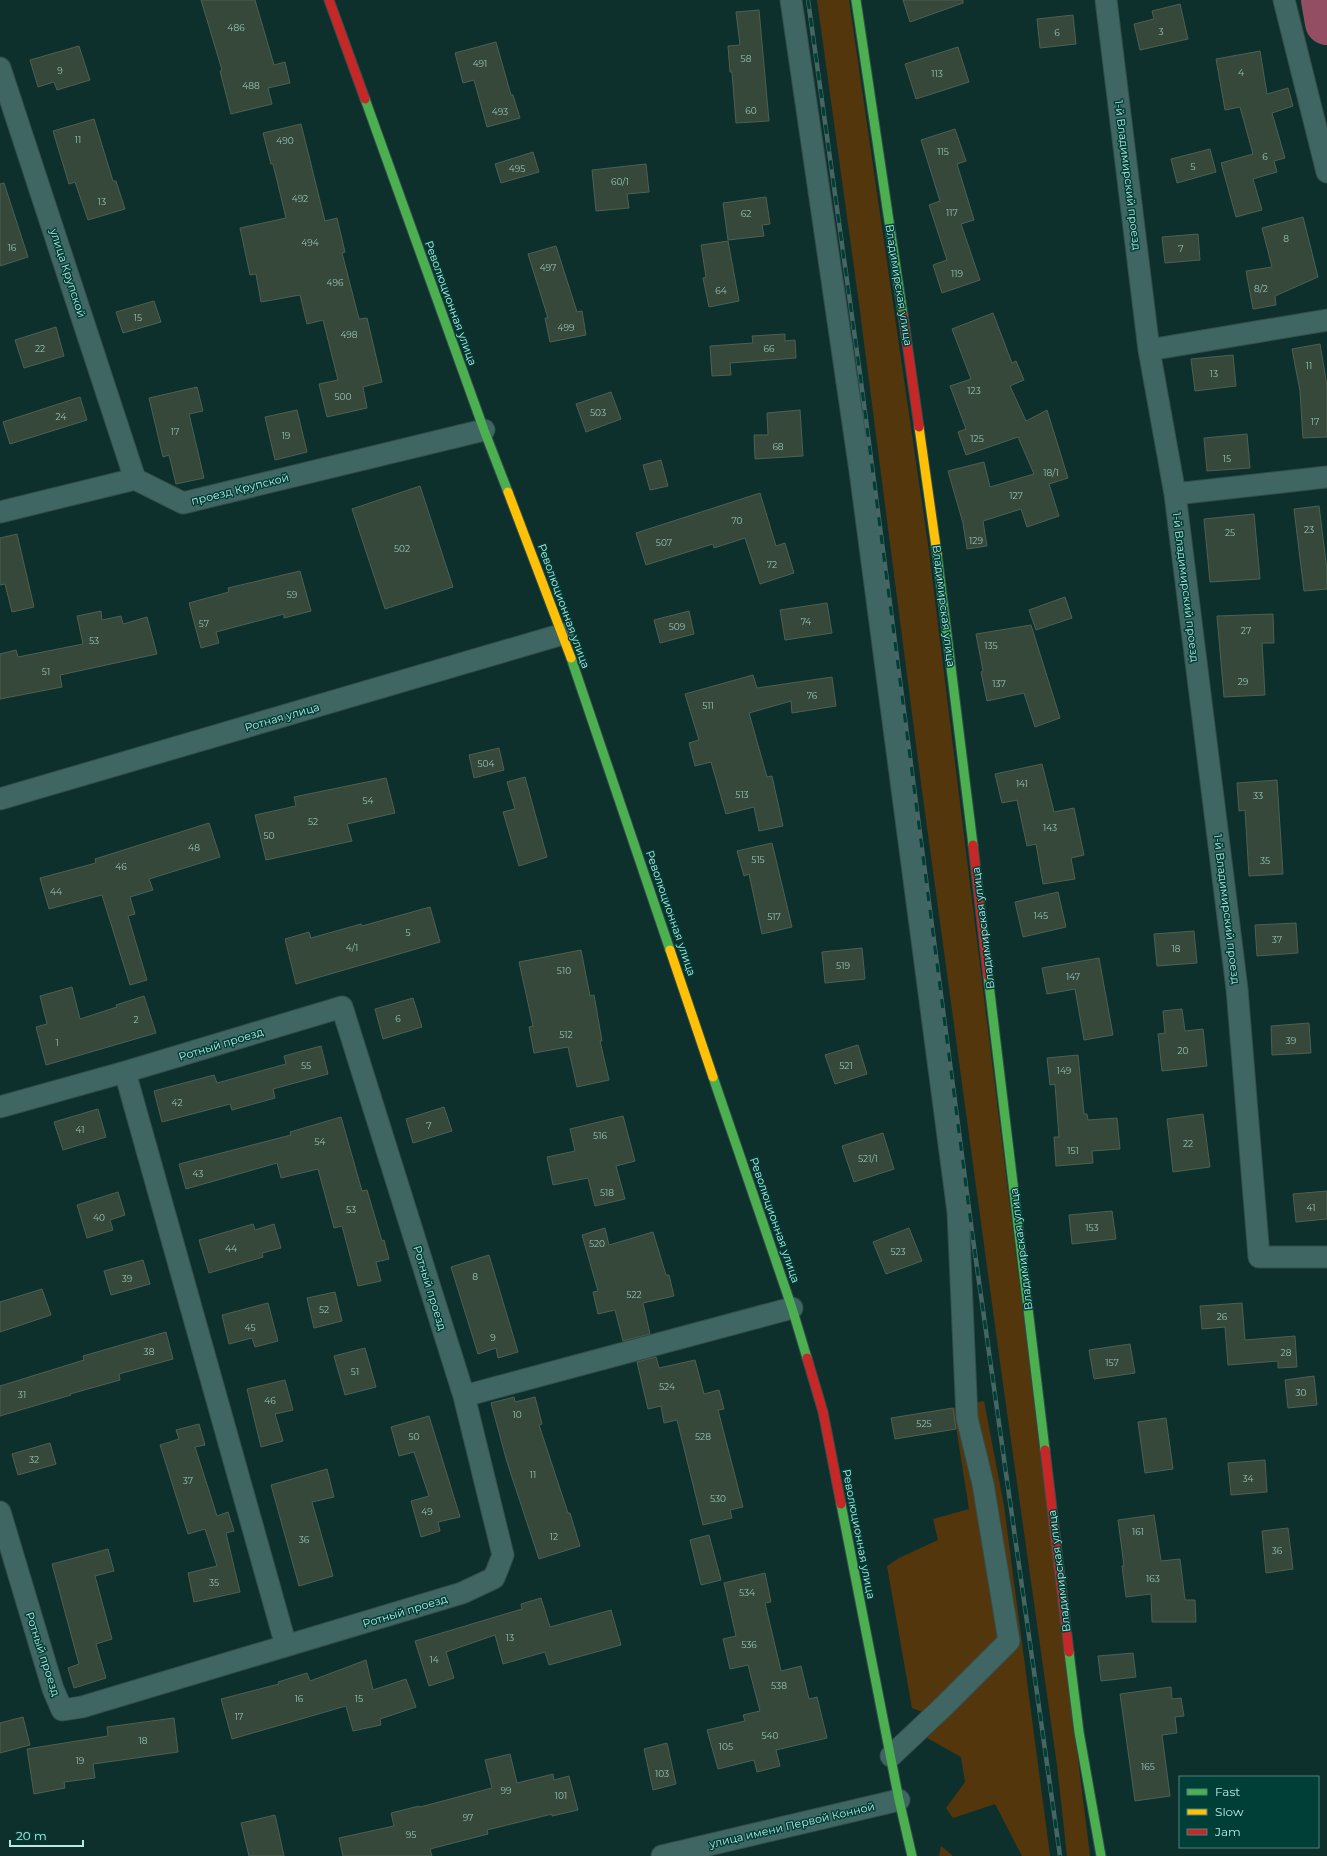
<svg xmlns="http://www.w3.org/2000/svg" width="1327" height="1856" font-family="Montserrat,sans-serif">
  <rect width="100%" height="100%" fill="#0e302d"/>
  <path fill="#54360d" d="M817 0H849L929 552 1090 1856H1067L1057 1765 1003 1384 921 783 858 296Z
    M984 1401 1004 1506 1050 1856H1022L995 1804 953 1818 946 1808 965 1782 961 1757 927 1738 1014 1645 974 1403Z
    M962 1405 1005 1640 925 1713 912 1708 887 1566 899 1558 938 1540 933 1519 969 1509 953 1408Z
    M941 1846 953 1856H939Z"/>
  <g fill="none" stroke-linecap="round" stroke-linejoin="round">
    <path stroke="#934e63" stroke-width="44" d="M1323 0 1327 23"/>
  </g>
  <path fill="#35483a" stroke="#4d6052" d="M201 0H255L274 65 285 62 290 83 268 88 272 104 231 114 220 71 222 70Z
    M903 0H963V3L910 22Z
    M1180 4 1188 39 1140 50 1134 24 1154 19 1152 11Z
    M759 10 769 121 736 123 732 72H730L728 46 740 45 736 12Z
    M1073 15 1076 44 1040 48 1037 19Z
    M496 42 511 95H513L520 118 487 127 474 80 463 83 455 53Z
    M79 46 90 80 57 90 54 82 38 87 30 60Z
    M958 47 969 82 916 99 905 64Z
    M1260 51 1267 94 1288 88 1293 106 1272 113 1285 158 1274 161 1277 172 1253 179 1262 210 1236 217 1221 163 1253 154 1240 107 1225 110 1216 59Z
    M94 119 113 181H116L125 209 88 220 75 182 69 184 53 131Z
    M301 124 325 221 337 218 345 252 342 253 359 319 367 318 382 382 363 387 367 408 327 417 319 384 338 380 323 320 307 324 300 295 261 302 256 274 250 275 240 228 286 218 273 164H271L263 133Z
    M955 129 966 161 957 164 974 220 961 224 980 280 942 293 933 265 947 260 929 205 940 201 921 140Z
    M1210 149 1216 172 1177 183 1171 159Z
    M533 152 539 172 501 183 495 164Z
    M646 164 649 192 627 194 629 208 596 211 592 170Z
    M4 183 28 257 0 266V184Z
    M766 197 770 224 762 225 764 236 728 240 723 203Z
    M1303 217 1318 277 1275 296 1276 305 1253 309 1246 271 1272 267 1262 228Z
    M1198 234 1200 260 1165 263 1162 237Z
    M728 241 739 301 709 307 703 278 706 277 701 245Z
    M556 246 577 312 582 311 586 335 550 342 545 318H548L528 254Z
    M154 301 161 322 123 333 116 312Z
    M993 313 1012 363 1016 361 1024 380 1010 386 1026 421 1047 410 1068 478 1049 484 1059 516 1027 527 1021 509 983 521 987 546 967 549 963 523 948 471 984 462 990 487 1034 474 1018 437 966 455 958 432 966 429 950 386 971 379 952 329Z
    M56 327 64 356 24 368 15 340Z
    M785 334V341L795 340 796 358 730 363 731 375 712 376 710 346 753 343 752 336Z
    M1320 344 1327 386V437L1303 438 1300 391 1292 349Z
    M1233 355 1236 386 1195 391 1191 359Z
    M197 387 203 411 189 414 204 478 176 484 169 455 163 457 149 398Z
    M611 392 621 419 586 432 576 404Z
    M80 397 87 420 10 444 3 422Z
    M297 410 307 452 275 460 265 417Z
    M800 410 803 456 755 459 754 435H768L767 413Z
    M1247 434 1250 468 1207 471 1204 438Z
    M661 460 668 486 650 490 643 465Z
    M420 486 453 587 385 609 352 509Z
    M760 493 776 546 785 543 794 573 760 584 745 538 714 548 713 544 646 565 636 533Z
    M1319 506 1327 570V589L1304 591 1294 509Z
    M1254 514 1260 579 1210 582 1204 519Z
    M17 534 34 607 12 612 5 584 0 585V538Z
    M300 571 311 611 284 618V614L216 632 219 643 201 648 189 603 229 592 228 588Z
    M1065 597 1072 618 1036 630 1029 610Z
    M827 603 832 633 785 640 780 610Z
    M101 611 102 620 121 616 123 624 147 617 157 654 60 675 62 687 0 699V654L16 650 18 657 83 644 77 616Z
    M689 611 694 634 660 643 654 620Z
    M1273 614 1274 643H1262L1265 695 1224 697 1217 616Z
    M1031 625 1060 718 1035 727 1024 693 987 701 981 672 983 671 976 634Z
    M753 675 757 688 832 677 836 706 792 713 791 701 749 713 767 777 772 776 783 826 759 831 754 807 726 814 711 762 695 766 689 743 699 740 685 694Z
    M499 748 504 770 474 778 469 755Z
    M1042 764 1054 812 1074 808 1084 855 1071 858 1075 879 1043 884 1036 844 1027 846 1017 800 1002 803 995 774Z
    M525 777 547 857 519 866 503 812 515 809 507 782Z
    M386 778 395 813 347 824 352 841 266 860 255 815 296 806 294 797Z
    M1277 780 1283 874 1249 876 1245 810 1239 811 1237 783Z
    M209 823 220 857 149 879 153 890 130 897 135 914 128 916 147 980 130 985 102 895 49 909 40 878 96 863 95 859Z
    M772 843 792 927 762 934 749 874 744 876 737 851Z
    M1058 892 1066 927 1023 937 1015 902Z
    M430 907 440 942 296 984 285 939 309 932 311 938 361 924 362 926Z
    M1296 923 1298 953 1257 956 1255 925Z
    M1194 931 1197 963 1157 966 1154 934Z
    M862 948 865 979 825 983 822 952Z
    M581 950 590 996 594 995 602 1041H600L609 1080 577 1087 568 1047 534 1053 529 1027 533 1026 519 962Z
    M1099 958 1113 1035 1084 1040 1075 989 1047 994 1042 968Z
    M72 987 80 1019 117 1007 116 1005 144 996 156 1033 46 1065 36 1027 47 1024 40 996Z
    M413 998 422 1027 383 1039 375 1009Z
    M1182 1009 1185 1031 1203 1029 1207 1066 1162 1071 1158 1034 1165 1033 1163 1011Z
    M1309 1023 1311 1053 1272 1055 1271 1026Z
    M858 1045 867 1074 835 1084 825 1055Z
    M321 1046 328 1074 273 1089 275 1098 232 1110 230 1104 162 1122 154 1091 214 1075 217 1083 286 1064 284 1056Z
    M1078 1055 1084 1114H1087L1088 1120 1117 1118 1120 1149 1092 1151 1093 1163 1056 1166 1054 1137H1059L1055 1084 1050 1085 1047 1058Z
    M444 1107 452 1131 413 1143 406 1119Z
    M98 1109 106 1137 63 1150 54 1122Z
    M1203 1114 1210 1167 1173 1172 1167 1119Z
    M623 1116 635 1161 616 1166 625 1199 595 1206 588 1178 553 1185 547 1157 575 1151 570 1129Z
    M341 1117 362 1191 367 1190 382 1241 384 1240 389 1259 376 1262 381 1281 358 1286 342 1226 334 1228 318 1169 281 1178 277 1163 186 1189 179 1164 291 1135 290 1132Z
    M883 1133 894 1169 854 1182 842 1146Z
    M1327 1191V1219L1296 1222 1293 1194Z
    M118 1192 125 1215 110 1220 113 1230 87 1238 77 1205Z
    M1112 1211 1116 1239 1072 1244 1069 1215Z
    M253 1224 255 1230 274 1224 281 1248 262 1253 263 1257 209 1273 199 1240Z
    M605 1228 609 1245 653 1232 666 1275H669L674 1296 643 1303 650 1334 623 1341 615 1310 598 1314 593 1292 598 1291 582 1235Z
    M909 1228 922 1261 886 1274 873 1242Z
    M489 1255 518 1352 498 1358 496 1348 478 1354 451 1267Z
    M143 1260 150 1284 111 1295 104 1271Z
    M42 1289 51 1315 0 1332V1302Z
    M335 1292 342 1321 314 1328 307 1298Z
    M268 1303 278 1341 255 1347 252 1338 229 1344 222 1315Z
    M1242 1303 1245 1340 1295 1336 1297 1367 1278 1368V1361L1228 1365 1225 1327 1202 1329 1200 1306Z
    M166 1332 173 1359 119 1374 120 1380 70 1394 71 1395 0 1416V1386L84 1360 83 1356Z
    M1130 1344 1135 1373 1094 1379 1089 1350Z
    M365 1348 376 1387 345 1395 334 1356Z
    M656 1357 659 1368 695 1360 704 1394 719 1390 724 1409 718 1410 743 1507 730 1510 732 1518 703 1525 677 1420 664 1423 661 1406 648 1409 637 1362Z
    M1314 1376 1317 1405 1288 1408 1285 1380Z
    M285 1380 293 1410 275 1414 283 1441 261 1447 247 1389Z
    M514 1397 515 1402 535 1397 542 1424 539 1425 568 1513H570L580 1546 539 1559 507 1462 491 1403Z
    M953 1408 956 1429 895 1439 891 1418Z
    M429 1416 460 1517 438 1522 440 1531 421 1537 411 1501 429 1496 414 1452 399 1456 391 1427Z
    M1166 1418 1173 1469 1145 1473 1138 1422Z
    M199 1424 205 1445 195 1447 217 1516 228 1512 234 1531 226 1533 240 1592 194 1602 188 1573 217 1566 205 1529 188 1534 160 1445 179 1439 176 1430Z
    M50 1443 56 1464 18 1475 12 1454Z
    M1265 1460 1267 1492 1231 1495 1228 1463Z
    M327 1469 334 1497 312 1502 333 1576 299 1586 271 1485Z
    M1154 1515 1161 1561 1180 1559 1185 1600H1195L1196 1622H1152L1151 1594 1126 1597 1122 1566H1124L1118 1520Z
    M1288 1528 1293 1569 1266 1573 1262 1531Z
    M709 1535 721 1580 701 1585 690 1540Z
    M108 1549 114 1571 95 1576 112 1639 96 1644 106 1678 74 1688 68 1668 79 1664 52 1564Z
    M765 1573 771 1602 765 1603 781 1671 801 1666 809 1699 817 1697 827 1738 776 1750 780 1766 757 1772 754 1760 718 1769 707 1730 745 1721 743 1715 760 1711 748 1665 730 1669 723 1639 736 1636 724 1583Z
    M541 1598 550 1627 611 1610 621 1645 549 1665 545 1652 503 1664 495 1635 446 1652 454 1678 429 1686 415 1641 522 1609 521 1604Z
    M1133 1653 1136 1677 1101 1681 1098 1656Z
    M366 1660 373 1690 406 1679 416 1707 380 1719 381 1725 353 1731 346 1706 232 1739 221 1699 279 1684 278 1682 307 1673 310 1681Z
    M1171 1687 1172 1699 1181 1698 1184 1716 1175 1717 1177 1733 1162 1735 1170 1796 1135 1801 1120 1694Z
    M23 1717 30 1745 0 1753V1723Z
    M174 1718 178 1752 93 1764 95 1778 64 1782 65 1788 34 1794 27 1749 108 1736 107 1727Z
    M667 1743 676 1784 653 1790 644 1749Z
    M510 1754 517 1783 553 1774 554 1780 569 1776 578 1810 552 1816V1814L487 1830 488 1834 430 1849 432 1856H343L339 1838 394 1826 391 1813 419 1806 420 1807 492 1788 485 1760Z
    M275 1815 284 1856H249L241 1823Z"/>
  <g fill="none" stroke-linecap="round" stroke-linejoin="round">
    <defs>
      <path id="street" d="M791 0 860 471 958 1212 967 1418 983 1484 1009 1641 943 1707 891 1756
        M1106 0 1149 350 1175 494 1237 989 1259 1257H1327
        M1284 0 1327 172
        M0 68 135 479
        M1149 350 1327 320
        M1175 494 1327 477
        M0 512 135 479 183 503 484 430
        M0 799 563 634
        M125 1072 286 1646
        M0 1107 125 1072 342 1007 464 1396 503 1555 494 1578 462 1593 82 1707 62 1710 53 1689 0 1512
        M464 1396 792 1308
        M662 1856 899 1800"/>
      <path id="fast" d="M856 0 903 315
        M365 99 484 430 508 492
        M937 554 973 845
        M571 658 670 950
        M988 976 1045 1450
        M713 1077 792 1308 807 1358
        M841 1504 899 1800 912 1856
        M1069 1652 1079 1732 1101 1856"/>
      <path id="slow" d="M919 427 937 554
        M508 492 571 658
        M670 950 713 1077"/>
      <path id="jam" d="M329 0 365 99
        M903 315 919 427
        M973 845 988 976
        M807 1358 823 1412 841 1504
        M1045 1450 1069 1652"/>
    </defs>
    <use href="#street" stroke="#334e4a" stroke-width="23"/>
    <use href="#fast" stroke="#334e4a" stroke-width="11"/>
    <use href="#slow" stroke="#334e4a" stroke-width="11"/>
    <use href="#jam" stroke="#334e4a" stroke-width="11"/>
    <use href="#street" stroke="#3f6662" stroke-width="21"/>
    <use href="#fast" stroke="#4caf50" stroke-width="9"/>
    <use href="#slow" stroke="#ffc107" stroke-width="9"/>
    <use href="#jam" stroke="#c62828" stroke-width="9"/>
    <defs>
      <path id="rail" d="M808 0 860 374 972 1232 1060 1856"/>
    </defs>
    <use href="#rail" stroke="#466663" stroke-width="4.5"/>
    <use href="#rail" stroke="#003e38" stroke-width="3" stroke-dasharray="9" stroke-linecap="butt"/>
  </g>
  <g text-anchor="middle" dominant-baseline="central" stroke-width="3" stroke-linejoin="round" paint-order="stroke">
    <g font-size="9" fill="#98c0b6">
      <text x="236" y="27">486</text>
      <text x="1161" y="31">3</text>
      <text x="1057" y="32">6</text>
      <text x="746" y="58">58</text>
      <text x="480" y="63">491</text>
      <text x="60" y="70">9</text>
      <text x="1241" y="72">4</text>
      <text x="937" y="73">113</text>
      <text x="251" y="85">488</text>
      <text x="751" y="110">60</text>
      <text x="500" y="111">493</text>
      <text x="78" y="139">11</text>
      <text x="285" y="140">490</text>
      <text x="943" y="151">115</text>
      <text x="1265" y="156">6</text>
      <text x="1193" y="166">5</text>
      <text x="517" y="168">495</text>
      <text x="620" y="181">60/1</text>
      <text x="300" y="198">492</text>
      <text x="102" y="201">13</text>
      <text x="952" y="212">117</text>
      <text x="746" y="213">62</text>
      <text x="1286" y="238">8</text>
      <text x="310" y="242">494</text>
      <text x="12" y="247">16</text>
      <text x="1181" y="248">7</text>
      <text x="548" y="267">497</text>
      <text x="957" y="273">119</text>
      <text x="335" y="282">496</text>
      <text x="1261" y="288">8/2</text>
      <text x="721" y="290">64</text>
      <text x="138" y="317">15</text>
      <text x="566" y="327">499</text>
      <text x="349" y="334">498</text>
      <text x="40" y="348">22</text>
      <text x="769" y="348">66</text>
      <text x="1309" y="365">11</text>
      <text x="1214" y="373">13</text>
      <text x="974" y="390">123</text>
      <text x="343" y="396">500</text>
      <text x="598" y="412">503</text>
      <text x="61" y="416">24</text>
      <text x="1315" y="421">17</text>
      <text x="175" y="431">17</text>
      <text x="286" y="435">19</text>
      <text x="977" y="438">125</text>
      <text x="778" y="446">68</text>
      <text x="1227" y="458">15</text>
      <text x="1051" y="472">18/1</text>
      <text x="1016" y="495">127</text>
      <text x="737" y="520">70</text>
      <text x="1309" y="529">23</text>
      <text x="1230" y="532">25</text>
      <text x="976" y="540">129</text>
      <text x="664" y="542">507</text>
      <text x="402" y="548">502</text>
      <text x="772" y="564">72</text>
      <text x="292" y="594">59</text>
      <text x="806" y="621">74</text>
      <text x="204" y="623">57</text>
      <text x="677" y="626">509</text>
      <text x="1246" y="630">27</text>
      <text x="94" y="640">53</text>
      <text x="991" y="645">135</text>
      <text x="46" y="671">51</text>
      <text x="1243" y="681">29</text>
      <text x="999" y="683">137</text>
      <text x="812" y="695">76</text>
      <text x="708" y="705">511</text>
      <text x="486" y="763">504</text>
      <text x="1022" y="783">141</text>
      <text x="742" y="794">513</text>
      <text x="1258" y="795">33</text>
      <text x="368" y="800">54</text>
      <text x="313" y="821">52</text>
      <text x="1050" y="827">143</text>
      <text x="269" y="835">50</text>
      <text x="194" y="847">48</text>
      <text x="758" y="859">515</text>
      <text x="1265" y="860">35</text>
      <text x="121" y="866">46</text>
      <text x="56" y="891">44</text>
      <text x="1041" y="915">145</text>
      <text x="774" y="916">517</text>
      <text x="408" y="932">5</text>
      <text x="1277" y="939">37</text>
      <text x="352" y="947">4/1</text>
      <text x="1176" y="948">18</text>
      <text x="843" y="965">519</text>
      <text x="564" y="970">510</text>
      <text x="1073" y="976">147</text>
      <text x="398" y="1018">6</text>
      <text x="136" y="1019">2</text>
      <text x="566" y="1034">512</text>
      <text x="1291" y="1040">39</text>
      <text x="57" y="1042">1</text>
      <text x="1183" y="1050">20</text>
      <text x="306" y="1065">55</text>
      <text x="846" y="1065">521</text>
      <text x="1064" y="1070">149</text>
      <text x="177" y="1102">42</text>
      <text x="429" y="1125">7</text>
      <text x="80" y="1129">41</text>
      <text x="600" y="1135">516</text>
      <text x="320" y="1141">54</text>
      <text x="1188" y="1143">22</text>
      <text x="1073" y="1150">151</text>
      <text x="868" y="1158">521/1</text>
      <text x="198" y="1173">43</text>
      <text x="607" y="1192">518</text>
      <text x="1311" y="1207">41</text>
      <text x="351" y="1209">53</text>
      <text x="99" y="1217">40</text>
      <text x="1092" y="1227">153</text>
      <text x="597" y="1243">520</text>
      <text x="231" y="1248">44</text>
      <text x="898" y="1251">523</text>
      <text x="475" y="1276">8</text>
      <text x="127" y="1278">39</text>
      <text x="634" y="1294">522</text>
      <text x="324" y="1309">52</text>
      <text x="1222" y="1316">26</text>
      <text x="250" y="1327">45</text>
      <text x="493" y="1337">9</text>
      <text x="149" y="1351">38</text>
      <text x="1286" y="1352">28</text>
      <text x="1112" y="1362">157</text>
      <text x="355" y="1371">51</text>
      <text x="667" y="1386">524</text>
      <text x="1301" y="1392">30</text>
      <text x="22" y="1394">31</text>
      <text x="270" y="1400">46</text>
      <text x="517" y="1414">10</text>
      <text x="924" y="1423">525</text>
      <text x="414" y="1436">50</text>
      <text x="703" y="1436">528</text>
      <text x="34" y="1459">32</text>
      <text x="533" y="1474">11</text>
      <text x="1248" y="1478">34</text>
      <text x="188" y="1480">37</text>
      <text x="718" y="1498">530</text>
      <text x="427" y="1511">49</text>
      <text x="1138" y="1531">161</text>
      <text x="554" y="1536">12</text>
      <text x="304" y="1539">36</text>
      <text x="1277" y="1550">36</text>
      <text x="1153" y="1578">163</text>
      <text x="214" y="1582">35</text>
      <text x="747" y="1592">534</text>
      <text x="510" y="1637">13</text>
      <text x="749" y="1644">536</text>
      <text x="434" y="1659">14</text>
      <text x="779" y="1685">538</text>
      <text x="299" y="1698">16</text>
      <text x="359" y="1698">15</text>
      <text x="239" y="1716">17</text>
      <text x="770" y="1735">540</text>
      <text x="143" y="1740">18</text>
      <text x="726" y="1746">105</text>
      <text x="80" y="1760">19</text>
      <text x="1148" y="1766">165</text>
      <text x="662" y="1773">103</text>
      <text x="506" y="1790">99</text>
      <text x="561" y="1795">101</text>
      <text x="468" y="1817">97</text>
      <text x="411" y="1834">95</text>
    </g>
    <g font-size="11" fill="#b9e8e0" stroke="#003e38">
      <text transform="translate(1128 175) rotate(83)">1-й Владимирский проезд</text>
      <text transform="translate(68 273) rotate(72)">улица Крупской</text>
      <text transform="translate(899 285) rotate(81)">Владимирская улица</text>
      <text transform="translate(451 303) rotate(70)">Революционная улица</text>
      <text transform="translate(240 489) rotate(-14)">проезд Крупской</text>
      <text transform="translate(1186 587) rotate(83)">1-й Владимирский проезд</text>
      <text transform="translate(564 606) rotate(70)">Революционная улица</text>
      <text transform="translate(944 606) rotate(83)">Владимирская улица</text>
      <text transform="translate(282 717) rotate(-16)">Ротная улица</text>
      <text transform="translate(1227 909) rotate(83)">1-й Владимирский проезд</text>
      <text transform="translate(671 913) rotate(71)">Революционная улица</text>
      <text transform="translate(983 928) rotate(-97)">Владимирская улица</text>
      <text transform="translate(221 1044) rotate(-17)">Ротный проезд</text>
      <text transform="translate(775 1220) rotate(71)">Революционная улица</text>
      <text transform="translate(1021 1249) rotate(-97)">Владимирская улица</text>
      <text transform="translate(430 1288) rotate(73)">Ротный проезд</text>
      <text transform="translate(859 1534) rotate(79)">Революционная улица</text>
      <text transform="translate(1059 1571) rotate(-97)">Владимирская улица</text>
      <text transform="translate(405 1611) rotate(-17)">Ротный проезд</text>
      <text transform="translate(43 1654) rotate(72)">Ротный проезд</text>
      <text transform="translate(792 1825) rotate(-13)">улица имени Первой Конной</text>
    </g>
  </g>
  <rect x="1179" y="1776" width="140" height="72" fill="#003e38" stroke="#4a827b"/>
  <rect x="1187" y="1789" width="20" height="6" fill="#4caf50" stroke="#4a827b"/>
  <text x="1215" y="1796" font-size="12" fill="#b9e8e0">Fast</text>
  <rect x="1187" y="1809" width="20" height="6" fill="#ffc107" stroke="#4a827b"/>
  <text x="1215" y="1816" font-size="12" fill="#b9e8e0">Slow</text>
  <rect x="1187" y="1829" width="20" height="6" fill="#c62828" stroke="#4a827b"/>
  <text x="1215" y="1836" font-size="12" fill="#b9e8e0">Jam</text>
  <path d="M10 1840v6h73v-6" fill="none" stroke="#b9e8e0" stroke-width="2"/>
  <text x="16" y="1840" font-size="12" fill="#b9e8e0" stroke="#003e38" stroke-width="3" paint-order="stroke">20 m</text>
</svg>
